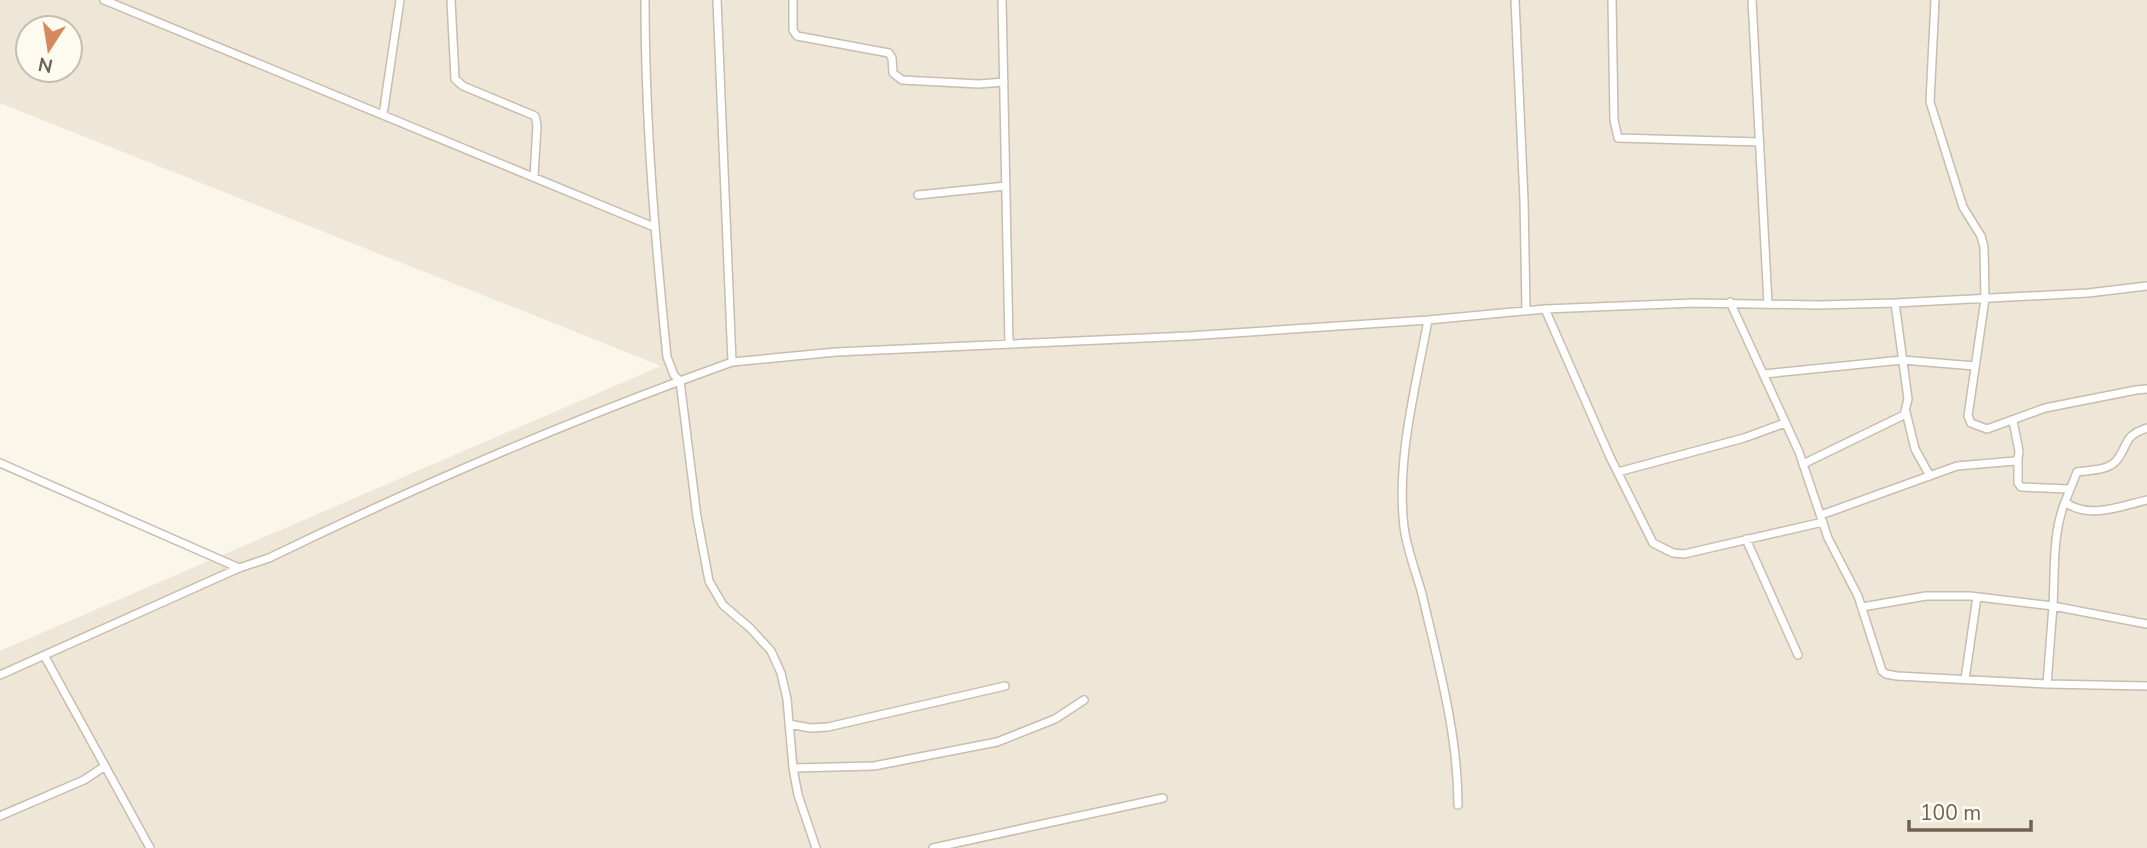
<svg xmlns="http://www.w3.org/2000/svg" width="2147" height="848" font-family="'Nunito Sans',sans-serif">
  <rect width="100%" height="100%" fill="#faf6e9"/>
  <path fill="#eee6d6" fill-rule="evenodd" d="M0 0H2147V848H0V651L661 366 0 103ZM28 28H70V70H28Z"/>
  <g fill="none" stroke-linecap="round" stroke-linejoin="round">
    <defs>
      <path id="minor" d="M104 0 654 227
        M451 0 455 79 463 86 535 116 537 125 534 177
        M717 0 732 362 680 381 697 517 709 581 723 605 750 628 771 651 781 673 787 699 793 768 798 795 816 848
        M793 0V30L797 36 889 53 892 58 893 73 902 80 979 84 1004 82
        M1002 0 1009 343
        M1515 0 1524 200 1526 310
        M1612 0 1614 120 1618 138 1759 142
        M1752 0 1768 304
        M1935 0 1930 102 1963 207 1981 236 1984 247 1985 299 1968 416 1971 423 1987 429 2045 408 2136 390 2147 389
        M383 115 400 0
        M918 195 1006 186
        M1730 302 1799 452 1828 538 1858 596 1882 671 1886 674 1897 676 2047 684 2147 686
        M1545 309 1610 457 1653 543 1673 553 1684 554 1823 522
        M1428 320C1416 386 1396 459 1404 527 1407 550 1416 572 1422 594 1438 663 1458 734 1458 805
        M732 362 836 352 1188 336 1428 320 1545 309 1694 303 1818 305 1895 303 2088 293 2147 286
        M1764 374 1902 360 1975 366
        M1906 412 1915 449 1930 476
        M2147 428C2122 436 2129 446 2116 461 2107 471 2089 470 2077 472L2065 502C2089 520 2121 506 2147 500
        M2018 459V483L2021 487 2069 489
        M0 463 239 568
        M1803 464 1904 415 1908 399 1895 303
        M1618 472 1744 438 1785 423
        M2065 502C2052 534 2055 572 2053 606L2147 624
        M1821 515 1957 466 2015 461 2018 459 2019 451 2013 421
        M1746 539 1798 655
        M1862 607 1926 596H1970L2053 606 2047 684
        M0 675 239 568 269 558C403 493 540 433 680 381L674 375 667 357C655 238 645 120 645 0
        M1965 679 1977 597
        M789 724 810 728 828 727 1005 686
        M105 766 150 848
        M793 768 874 766 997 742 1055 719 1084 700
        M0 816 84 780 105 766 45 657
        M933 848 1163 798"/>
    </defs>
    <use href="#minor" stroke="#c8bdae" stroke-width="10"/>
    <use href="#minor" stroke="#fff" stroke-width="7"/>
  </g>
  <g transform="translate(49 49) rotate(192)"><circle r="33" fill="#fdfaef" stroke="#c5bdaf" stroke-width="2"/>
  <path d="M0-5L12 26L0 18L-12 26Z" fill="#d6895d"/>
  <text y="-10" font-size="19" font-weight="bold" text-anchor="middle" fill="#726150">N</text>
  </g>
  <path d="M1909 820v10h122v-10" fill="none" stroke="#726150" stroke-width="3.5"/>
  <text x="1920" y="820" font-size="21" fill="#726150" stroke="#fdfaef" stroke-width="5" paint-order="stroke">100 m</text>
</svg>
